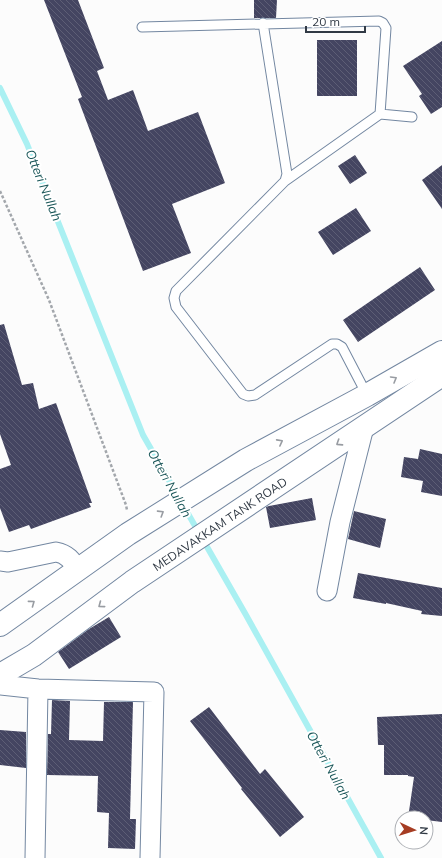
<svg xmlns="http://www.w3.org/2000/svg" width="442" height="858" font-family="Mulish,sans-serif">
  <defs>
    <pattern id="building-back-hatch" width="6" height="6" patternUnits="userSpaceOnUse"><rect width="6" height="6" fill="#444561"/><path d="M-1 5l2 2M0 0l6 6M5-1l2 2" fill="none" stroke="#5d5e75"/></pattern>
  </defs>
  <rect width="100%" height="100%" fill="#fcfcfc"/>
  <g fill="none" stroke-linecap="round" stroke-linejoin="round">
    <path stroke="#aaf0f2" stroke-width="6" d="M0 88 27 144 143 435 246 615 381 858"/>
  </g>
  <path fill="url(#building-back-hatch)" d="M44 0H78L104 68 97 71 108 100 133 90 148 131 198 112 225 183 172 204 191 253 143 271 78 99 82 97Z
    M254 0H277L276 18H254Z
    M317 40H357V96H317Z
    M442 41V107L431 114 419 96 422 94 403 66Z
    M355 155 367 173 350 184 338 166Z
    M442 165V209L422 180Z
    M356 208 371 231 333 255 318 232Z
    M420 267 435 290 358 342 343 320Z
    M4 324 22 385 33 383 39 409 56 403 92 503H89L91 507 31 529 29 525 9 532 0 508V469L11 465 0 434V325Z
    M420 449 442 454V496L421 492 423 481 401 477 404 457 418 459Z
    M312 498 316 520 270 528 266 507 269 506Z
    M354 511 386 519 380 548 348 539Z
    M358 573 442 588V616L421 614 422 611 386 603V604L353 598Z
    M109 617 121 637 69 669 58 652 89 629Z
    M52 700 70 701 69 740 103 741 104 702H133L130 819H136L135 849 108 848 109 813 97 812 98 776 47 775 48 734H51Z
    M209 707 260 774 265 769 304 817 280 837 241 789 242 788 190 721Z
    M442 714V822L426 820V818H408L414 777 408 776V775H384V745H378L377 717Z
    M0 730 26 732V768L0 765Z"/>
  <g fill="none" stroke-linecap="round" stroke-linejoin="round">
    <defs>
      <path id="lane" d="M263 23 287 174 285 181 176 291 174 298 176 307 243 394 248 396 255 395 332 344H337L342 347 367 395
        M142 27 379 21 383 23 386 28 380 114
        M285 181 380 114 412 117"/>
      <path id="street" d="M0 561 8 562 56 552C67 554 72 560 77 570
        M327 591 340 522 364 427
        M0 685 38 689 154 692 150 858
        M35 858 38 689"/>
      <g id="secondary">
        <path d="M0 625 128 534 246 460 367 395 442 352"/>
        <path id="s1" d="M0 675 34 655 132 582 442 375"/>
      </g>
    </defs>
    <use href="#lane" stroke="#7387a1" stroke-width="11"/>
    <use href="#street" stroke="#7387a1" stroke-width="21"/>
    <use href="#secondary" stroke="#7387a1" stroke-width="24"/>
    <path stroke="#a3a7ac" stroke-width="2.5" stroke-dasharray="3 2" stroke-linecap="butt" d="M0 191 49 300 126 505 127 510"/>
    <use href="#lane" stroke="#fff" stroke-width="9"/>
    <use href="#street" stroke="#fff" stroke-width="19"/>
    <use href="#secondary" stroke="#fff" stroke-width="22"/>
  </g>
  <defs><path id="oneway-chevron" d="M-2-3.5L2.5 0L-2 3.5" fill="none" stroke-width="1.6" stroke-linecap="round" stroke-linejoin="round"/></defs>
  <g stroke="#989ca2">
    <use href="#oneway-chevron" transform="translate(394 379) rotate(-30)"/>
    <use href="#oneway-chevron" transform="translate(280 442) rotate(-28)"/>
    <use href="#oneway-chevron" transform="translate(339 443) rotate(147)"/>
    <use href="#oneway-chevron" transform="translate(161 513) rotate(-32)"/>
    <use href="#oneway-chevron" transform="translate(32 603) rotate(-36)"/>
    <use href="#oneway-chevron" transform="translate(101 605) rotate(143)"/>
  </g>
  <g text-anchor="middle" dominant-baseline="central" stroke-width="4" stroke-linejoin="round" paint-order="stroke">
    <g font-size="12" fill="#313a45" stroke="#fff">
      <text stroke="none"><textPath href="#s1" startOffset="267">MEDAVAKKAM TANK ROAD</textPath></text>
    </g>
    <g font-size="13" font-style="italic" fill="#1b5759" stroke="#fff">
      <text transform="translate(44 185) rotate(68)">Otteri Nullah</text>
      <text transform="translate(170 483) rotate(61)">Otteri Nullah</text>
      <text transform="translate(329 765) rotate(61)">Otteri Nullah</text>
    </g>
  </g>
  <g transform="translate(414 830) rotate(94)"><circle r="19" fill="#ffffff" stroke="#adb0b5"/>
  <path d="M0-3L7 15L0 10L-7 15Z" fill="#a63d23"/>
  <text y="-6" font-size="11" font-weight="bold" text-anchor="middle" fill="#313a45">N</text>
  </g>
  <path d="M306 26v6h59v-6" fill="none" stroke="#313a45" stroke-width="2"/>
  <text x="312" y="26" font-size="12" fill="#313a45" stroke="#ffffff" stroke-width="3" paint-order="stroke">20 m</text>
</svg>
